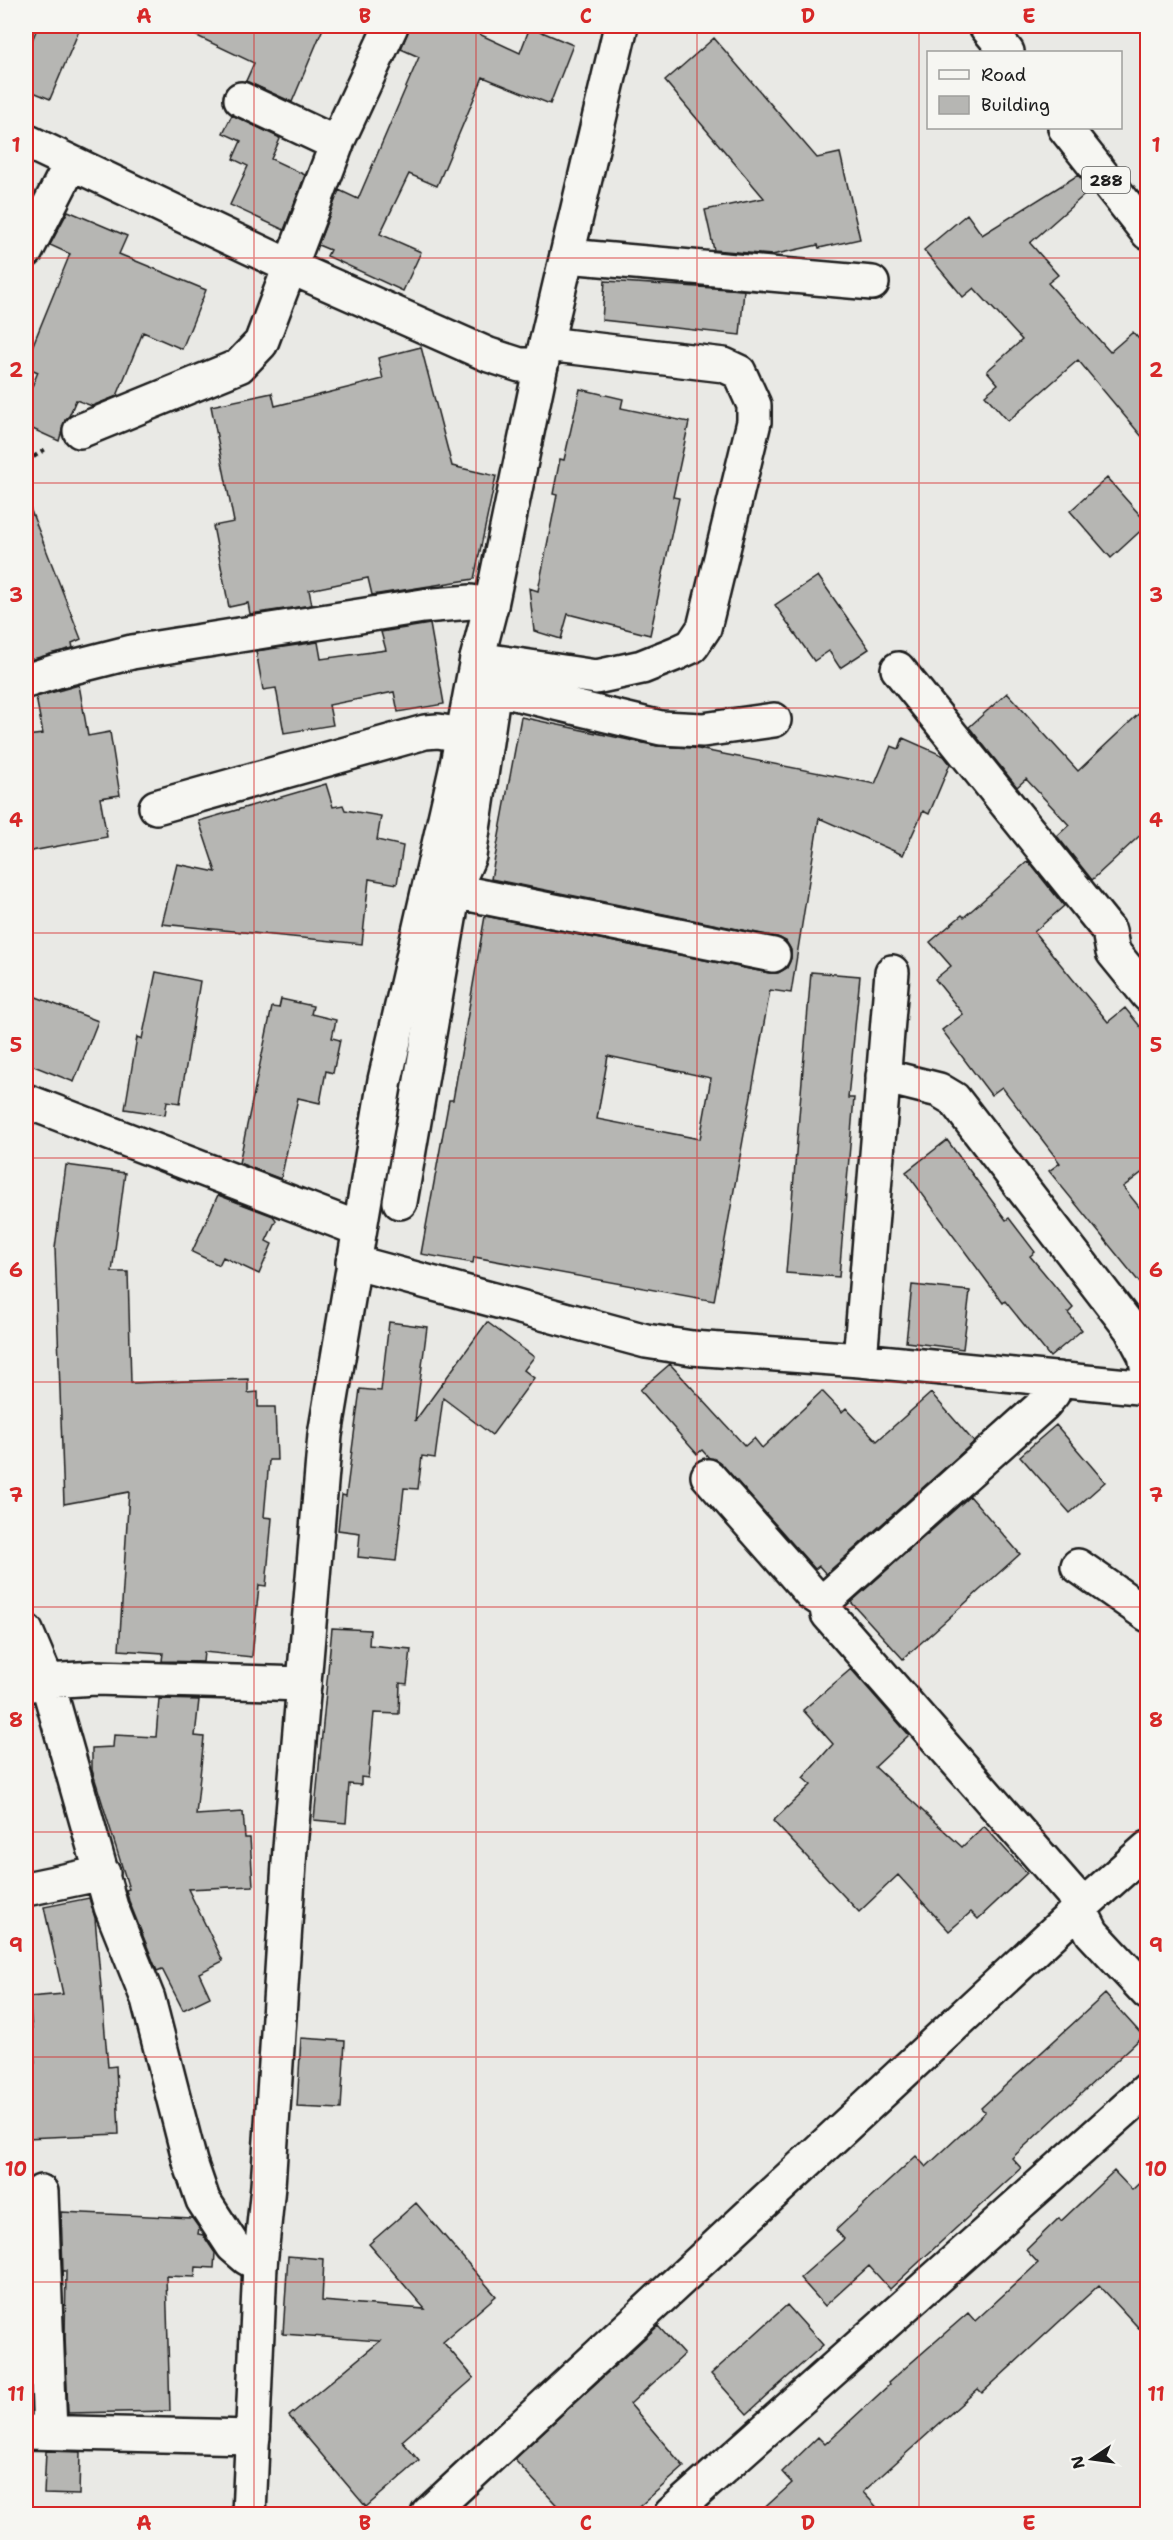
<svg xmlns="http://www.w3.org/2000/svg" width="1173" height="2540" font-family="'Shantell Sans',sans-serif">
  <rect width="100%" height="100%" fill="#e9e9e5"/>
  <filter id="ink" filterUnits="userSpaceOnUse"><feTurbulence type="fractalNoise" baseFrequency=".0167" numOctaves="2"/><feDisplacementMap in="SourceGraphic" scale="12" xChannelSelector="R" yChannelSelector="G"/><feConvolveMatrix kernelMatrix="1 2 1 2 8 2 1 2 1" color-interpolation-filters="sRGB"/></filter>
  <g filter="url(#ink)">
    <path fill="#b6b6b3" stroke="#1c1c1c" stroke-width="1.5" fill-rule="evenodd" d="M38 26H81L50 99 26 89V55Z
      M176 26H324L292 102 246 81 254 63Z
      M410 26H462L520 53 530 27 573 45 550 104 483 77 437 186 409 174 380 234 421 252 403 291 327 256 330 250 318 245 339 190 358 199 419 57 401 49Z
      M714 38 817 158 840 153 860 239 819 248 818 245 772 255 714 250 705 210 764 198 665 81Z
      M232 115 278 137 280 139 271 159 305 175 284 230 230 205 248 166 233 159 241 141 223 133Z
      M1078 175 1090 190 1030 243 1058 275 1048 283 1110 352 1133 332 1148 350V444L1078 360 1008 421 985 395 998 384 987 371 1022 340 974 288 963 297 924 250 967 214 982 235Z
      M68 211 127 236 119 254 206 290 182 349 143 332 117 396 92 406 76 400 69 416 65 420 59 441 26 426V401L38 372 26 367V362L70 254 50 245Z
      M605 281 744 290 740 335 602 320Z
      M421 347 452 466 496 476 474 579 372 595 368 578 309 590 312 605 250 614 248 603 229 607 213 526 234 522 211 406 272 393 275 406 383 379 378 358Z
      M580 389 623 399 621 408 689 422 673 497 679 498 650 635 568 614 561 639 534 631 529 588 538 591 557 495 553 494 560 459 564 460Z
      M1107 478 1148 524 1111 558 1070 511Z
      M28 503 81 639 72 643 73 648 26 661V504Z
      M818 576 869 649 840 668 829 651 814 661 775 605Z
      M430 624 444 704 398 712 394 692 329 705 333 725 284 733 276 688 263 690 256 651 318 642 321 659 386 650 381 632Z
      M79 685 88 736 110 732 120 795 100 798 107 837 26 852V736L43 734 36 697Z
      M1007 693 1078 771 1148 705V828L1092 880 1057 836 1069 825 1026 779 1017 787 969 727Z
      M521 717 657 746 693 748 875 784 891 746 899 749 903 738 944 756 950 764 929 814 923 811 903 855 819 818 791 993 770 990 714 1301 474 1257 473 1263 421 1254 449 1100H453L485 916 769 973H778L787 968 791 958V950L786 941 777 937 491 879ZM608 1056 711 1078 700 1139 597 1119Z
      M326 784 333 807 343 805 345 810 381 816 377 840 403 846 397 884 369 879 362 944 162 924 177 864 216 872 199 821Z
      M1028 861 1064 906 1034 932 1108 1022 1125 1008 1148 1036V1168L1123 1187 1148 1218V1293L1049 1171 1060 1163 1002 1087 991 1095 942 1030 963 1014 935 979 951 966 930 942 962 915 964 917Z
      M156 972 200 981 180 1103 167 1101 165 1115 125 1109 137 1037 142 1039Z
      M811 972 860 976 848 1098H854L839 1277 786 1273Z
      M26 993 98 1021 74 1082 26 1063Z
      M281 999 313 1006 311 1014 336 1020 332 1038 340 1040 333 1073 326 1071 320 1103 298 1098 281 1179 239 1163 272 1007 279 1008Z
      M947 1140 1006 1220 1009 1218 1035 1252 1030 1256 1073 1308 1068 1313 1082 1330 1050 1357 1005 1301 1003 1303 906 1172Z
      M66 1165 125 1173 112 1272H128L131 1383 248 1379V1393L258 1392V1407H275L277 1460H269L264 1517 272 1518 266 1586 259 1585 252 1657 204 1652 203 1662 162 1661 163 1653 119 1650 129 1492 64 1504 55 1248Z
      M218 1195 273 1216 276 1220 266 1241 272 1244 259 1274 223 1257 219 1265 192 1252Z
      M912 1285 970 1291 963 1349 906 1342Z
      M389 1322 427 1327 415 1421 487 1322 534 1357 524 1370 534 1378 492 1435 443 1398 435 1458 422 1456 418 1489 404 1488 396 1561 358 1557 360 1533 338 1530 342 1495 346 1496 360 1389 381 1391Z
      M670 1364 745 1446 754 1438 762 1448 822 1391 842 1412 846 1408 877 1441 931 1393 974 1442 826 1574 819 1566 815 1569 722 1464 709 1458 702 1450 697 1454 640 1390Z
      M1056 1425 1105 1482 1070 1513 1020 1456Z
      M970 1496 1020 1554 903 1659 851 1602Z
      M332 1628 370 1630 369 1645 411 1649 407 1684 400 1683 399 1714 374 1713 368 1778 361 1777V1785L349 1784 346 1823 314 1820Z
      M851 1669 909 1735 875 1767 962 1847 984 1826 1027 1873 978 1919 971 1912 949 1931 898 1875 859 1912 773 1821 811 1785 803 1778 833 1744 803 1710Z
      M159 1699 199 1700 195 1736 204 1737 196 1815 243 1812 245 1838H250L253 1886 188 1889 223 1961 199 1973 210 1997 183 2010 162 1969 157 1971 129 1901 126 1890 129 1889 92 1770V1748L113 1747 114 1735 156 1737Z
      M89 1898 95 1918 108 2067 116 2066 119 2134 26 2138V2063H35L29 1997 63 1994 44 1907Z
      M1105 1994 1143 2036 1012 2158 1021 2168 890 2289 869 2266 825 2306 800 2278 844 2239 836 2230 916 2156 926 2167 985 2112 981 2108Z
      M301 2038 345 2041 341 2109 297 2107Z
      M1114 2171 1132 2190 1148 2175V2338L1099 2285 982 2393 978 2389 863 2492 883 2514H758L792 2483 782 2472 818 2437 825 2444 889 2385 888 2383 968 2313 975 2321 1038 2263 1026 2250 1059 2218 1061 2221Z
      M416 2203 496 2296 443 2342 474 2378 402 2441 419 2461 366 2507 289 2416 380 2341 283 2334 288 2256 324 2259 322 2301 425 2309 369 2244Z
      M61 2212 192 2218 199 2228 198 2234 203 2235 215 2253 214 2268 196 2267 195 2277 166 2276 170 2411 68 2413 65 2337 66 2271H63Z
      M787 2305 823 2345 747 2414 711 2374Z
      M658 2326 684 2355 630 2404 684 2467 631 2514H565L514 2459Z
      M46 2451 80 2452 79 2495 44 2494Z"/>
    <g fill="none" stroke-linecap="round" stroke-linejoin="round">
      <defs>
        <path id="minor" d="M241 99 337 144
          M26 141 306 274 489 355 520 365H541
          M26 251 71 163
          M567 256 872 283
          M80 431 239 366 261 343 339 138 391 26
          M477 659 596 677 642 667 677 653 692 646 704 628 754 422V405L739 372 724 365 547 344
          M898 669 1109 931 1113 952 1148 995
          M26 681 57 671 132 652 423 606 471 602 491 605
          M156 807 425 732 438 731 462 735
          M434 887 773 955
          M883 1076 939 1090 954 1099 1131 1329 1145 1355 1148 1371
          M26 1101 359 1229
          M400 1202 454 890 469 856 494 688 661 728 703 730 774 720
          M353 1262 646 1341 692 1348 860 1360 1148 1388
          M860 1360 892 972
          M1058 1379 1053 1393 1044 1404 831 1595 826 1603 828 1614 1072 1893 1092 1933 1148 1993
          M708 1476 811 1593 826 1603
          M1078 1566 1148 1615
          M26 1631 47 1681 111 1907 148 1999 190 2162 203 2200 233 2246 247 2258 260 2265
          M26 1685 47 1681 95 1678 304 1684
          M26 1889 103 1873
          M41 2192 50 2432
          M26 2432 253 2437
          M428 2514 1080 1908 1148 1848
          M671 2514 1148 2089"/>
        <path id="tertiary" d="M249 2514 260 2265 268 2186 290 1848 325 1435 385 1080 456 770 477 659 491 605 541 365 621 26"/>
        <path id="trunk" d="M986 26 1007 52
          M1065 128 1148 233"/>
      </defs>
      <use href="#minor" stroke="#1c1c1c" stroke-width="38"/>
      <use href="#tertiary" stroke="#1c1c1c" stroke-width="38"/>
      <use href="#trunk" stroke="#1c1c1c" stroke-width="38"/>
      <path stroke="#1c1c1c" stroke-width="4" stroke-dasharray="4.5 4.5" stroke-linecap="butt" d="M26 462 47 448"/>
      <use href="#minor" stroke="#f6f6f2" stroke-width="33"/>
      <use href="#tertiary" stroke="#f6f6f2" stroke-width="33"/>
      <use href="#trunk" stroke="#f6f6f2" stroke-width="33"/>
    </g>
  </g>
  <path fill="none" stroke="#d62828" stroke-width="1.5" stroke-opacity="0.55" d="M254 26V2514M476 26V2514M697 26V2514M919 26V2514M26 258H1148M26 483H1148M26 708H1148M26 933H1148M26 1158H1148M26 1382H1148M26 1607H1148M26 1832H1148M26 2057H1148M26 2282H1148"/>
  <g text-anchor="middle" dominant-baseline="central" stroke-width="6" stroke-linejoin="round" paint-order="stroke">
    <rect fill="#f6f6f2" stroke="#5d5d5c" stroke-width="1.5" x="1082" y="167" width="48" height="26" rx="4.5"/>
    <g font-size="16" font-weight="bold" fill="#1c1c1c">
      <text x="1106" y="180">288</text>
    </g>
  </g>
  <rect width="1173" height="2540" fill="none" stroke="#f6f6f2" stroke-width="66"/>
  <rect x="927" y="51" width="195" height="78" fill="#f6f6f2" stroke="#9f9f9c" stroke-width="1.5"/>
  <rect x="939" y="70" width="30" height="9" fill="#f6f6f2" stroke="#9f9f9c" stroke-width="1.5"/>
  <text x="981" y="81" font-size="18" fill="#1c1c1c">Road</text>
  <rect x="939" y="96" width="30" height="18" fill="#b6b6b3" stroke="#9f9f9c" stroke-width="1.5"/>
  <text x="981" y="111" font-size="18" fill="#1c1c1c">Building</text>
  <g transform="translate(1092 2459) rotate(257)" stroke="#f6f6f2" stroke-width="4.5" paint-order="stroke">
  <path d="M0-4.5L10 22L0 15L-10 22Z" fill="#1c1c1c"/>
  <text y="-9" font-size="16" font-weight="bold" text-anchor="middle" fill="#1c1c1c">N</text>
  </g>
  <rect x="33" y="33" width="1107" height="2474" fill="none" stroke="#d62828" stroke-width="2"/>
  <g font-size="20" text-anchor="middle" font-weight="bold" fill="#d62828">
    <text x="144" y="23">A</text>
    <text x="365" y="23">B</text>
    <text x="586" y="23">C</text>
    <text x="808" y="23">D</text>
    <text x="1029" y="23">E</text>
    <text x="16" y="152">1</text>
    <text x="1156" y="152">1</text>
    <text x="16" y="377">2</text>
    <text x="1156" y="377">2</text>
    <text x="16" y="602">3</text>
    <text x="1156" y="602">3</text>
    <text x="16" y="827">4</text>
    <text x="1156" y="827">4</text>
    <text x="16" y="1052">5</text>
    <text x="1156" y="1052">5</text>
    <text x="16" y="1277">6</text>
    <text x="1156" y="1277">6</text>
    <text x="16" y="1502">7</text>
    <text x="1156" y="1502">7</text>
    <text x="16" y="1727">8</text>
    <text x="1156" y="1727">8</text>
    <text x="16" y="1952">9</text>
    <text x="1156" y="1952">9</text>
    <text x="16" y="2176">10</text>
    <text x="1156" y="2176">10</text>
    <text x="16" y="2401">11</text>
    <text x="1156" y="2401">11</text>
    <text x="144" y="2530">A</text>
    <text x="365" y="2530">B</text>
    <text x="586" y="2530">C</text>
    <text x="808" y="2530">D</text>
    <text x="1029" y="2530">E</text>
  </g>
</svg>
